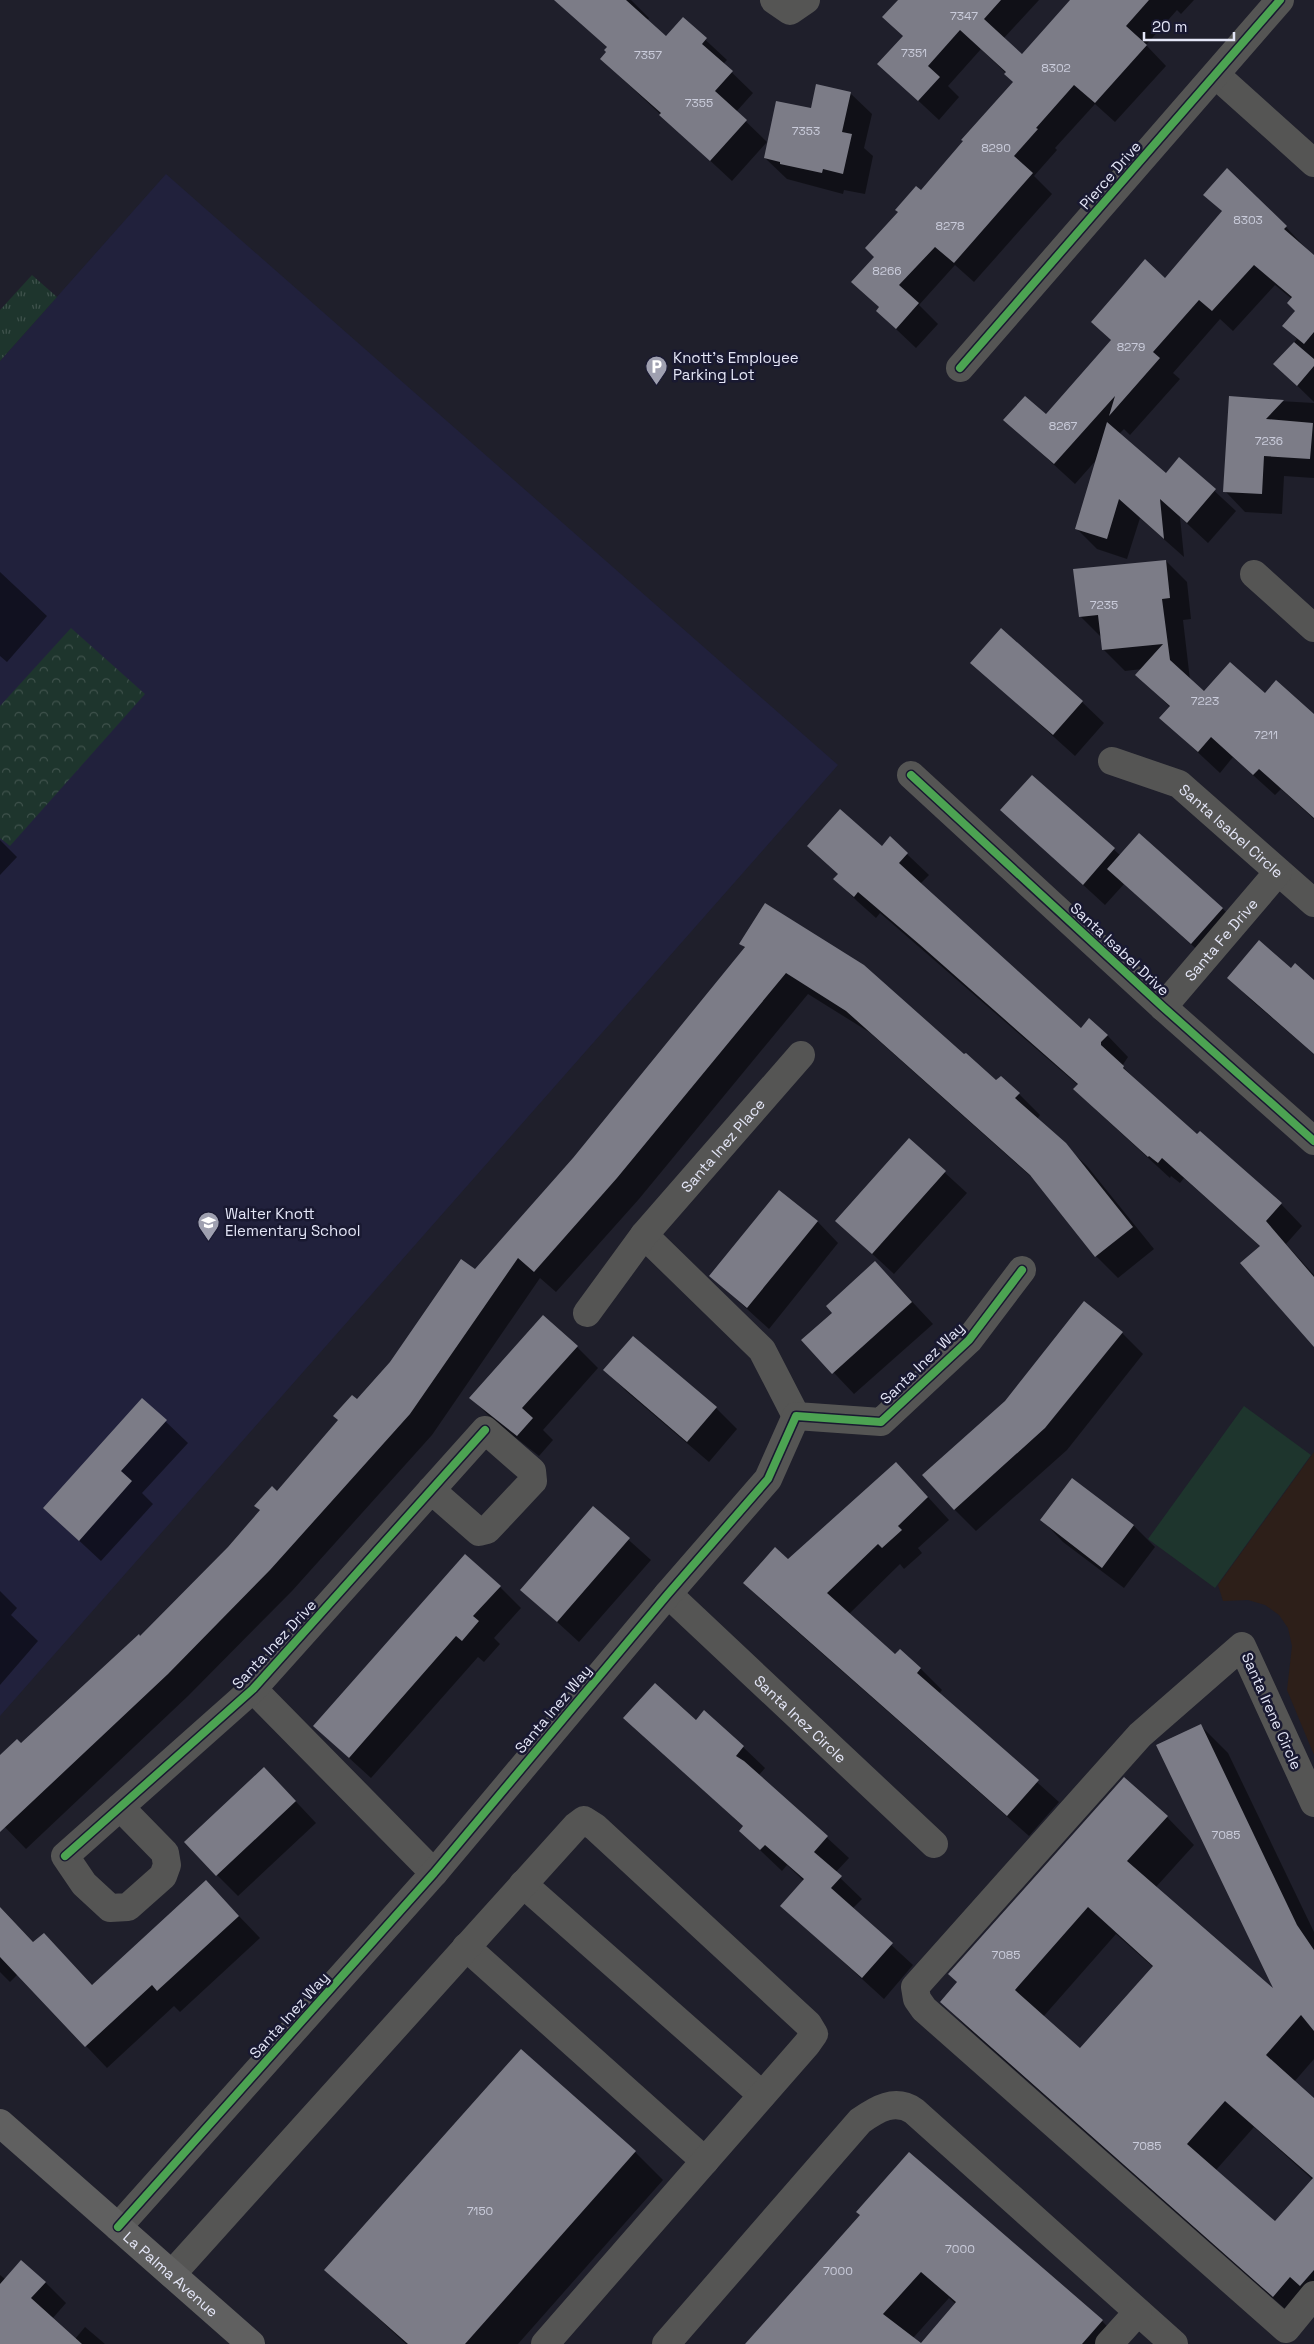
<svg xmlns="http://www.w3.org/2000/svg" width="1314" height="2344" font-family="'Space Grotesk',sans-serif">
  <defs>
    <pattern id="grass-tufts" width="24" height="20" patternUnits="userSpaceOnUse" patternTransform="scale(1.25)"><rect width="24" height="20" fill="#1e352d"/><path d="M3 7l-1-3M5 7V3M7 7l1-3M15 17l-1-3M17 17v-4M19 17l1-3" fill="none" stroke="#3f524c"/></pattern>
    <pattern id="park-crowns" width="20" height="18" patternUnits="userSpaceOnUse" patternTransform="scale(1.25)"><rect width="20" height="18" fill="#1e352d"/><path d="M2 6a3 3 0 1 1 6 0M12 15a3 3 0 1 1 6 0" fill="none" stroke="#3f524c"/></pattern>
  </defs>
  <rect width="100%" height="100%" fill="#1f1f2b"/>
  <path fill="#2d1f19" d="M1314 1452V1755L1287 1690 1292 1646 1288 1628 1279 1615 1265 1605 1248 1600 1223 1601 1218 1585Z"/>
  <path fill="#21213c" d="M166 174 838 765 0 1716V361Z"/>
  <path fill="url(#grass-tufts)" d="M32 275 57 297 0 361V310Z"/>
  <path fill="url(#park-crowns)" d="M71 628 145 694 10 846 0 838V706Z"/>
  <path fill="#1e352d" d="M1244 1406 1311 1455 1215 1588 1148 1539Z"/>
  <path fill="#0007" fill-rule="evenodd" d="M555 0H631L649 18 647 21 666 37 683 19 727 60 723 64 753 93 736 112 767 142 732 181 601 59 608 52V48Z
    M898 0H1039L1003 39 1022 56 1071 0H1194L1181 14 1177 10 1146 45 1166 66 1115 122 1095 104 1055 148 1057 150 1034 176 1052 194 974 282 955 265 919 305 938 324 916 348 877 311 880 308 853 282 875 257 921 192 1015 82 981 49 948 86 959 97 939 120 879 64 904 37 884 17Z
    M850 93 872 114 864 148 873 156 865 194 844 190 843 194 787 179 765 158 812 110Z
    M1205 194 1286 227 1314 257V402L1275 364 1297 339 1284 326 1297 311 1292 299 1275 285 1233 331 1220 319 1173 373 1180 379 1130 435 1124 429 1119 434 1166 474 1180 459 1236 511 1208 543 1180 517 1184 557 1140 518 1127 559 1097 549 1076 528 1098 458 1075 484 1005 420 1046 416 1112 341 1092 322 1166 279 1223 212Z
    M1230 398 1314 403V478L1284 476 1282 514 1245 512 1225 491Z
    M1166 561 1187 582 1191 619 1183 620 1190 680 1205 692 1265 695 1314 716V819L1281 789 1275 795 1233 757 1220 773 1161 718 1170 707 1137 675 1142 669 1125 671 1103 649 1102 638 1080 616Z
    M0 572 47 616 7 662 0 656Z
    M972 663 1082 702 1104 723 1075 756Z
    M1032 776 1121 856 1222 908 1244 930 1213 964 1124 884 1105 905 1002 810Z
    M890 838 929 875 920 884 1082 1029 1107 1035 1128 1057 1122 1066 1144 1088 1197 1136 1281 1204 1302 1226 1286 1244 1314 1275V1345L1261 1247 1184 1178 1180 1183 1171 1176 1170 1178 1096 1110 1078 1085 880 913 876 918 857 901 835 879 839 875 808 846 882 848Z
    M0 840 17 857 0 875Z
    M741 944 964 1056 997 1082 1019 1094 1040 1115 1037 1119 1087 1166 1154 1249 1118 1278 1096 1256 1037 1182 869 1032 808 994 639 1199 556 1292 540 1278 432 1435 292 1591 188 1696 26 1849 0 1822V1757L21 1744 140 1637 229 1547 574 1159 745 948Z
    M1291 969 1314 982V1054L1250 999 1229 977Z
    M909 1140 967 1193 894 1274 837 1221Z
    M817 1221 838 1243 769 1329 711 1276Z
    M875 1262 933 1324 854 1394 803 1340 833 1313Z
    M1122 1333 1143 1354 1067 1450 976 1531 954 1509Z
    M577 1347 598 1368 543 1430 553 1440 539 1456 492 1419 471 1398Z
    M605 1370 716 1408 737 1429 709 1462 626 1391Z
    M142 1399 188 1443 142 1493 153 1504 101 1561 44 1508Z
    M1072 1480 1134 1526 1155 1547 1124 1588 1063 1542 1042 1520Z
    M917 1485 949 1520 918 1548 922 1553 904 1569 900 1564 849 1614 896 1656 900 1651 921 1669 942 1690 939 1694 1059 1802 1029 1836 766 1604 744 1583 788 1561Z
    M593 1508 651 1560 579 1642 522 1590Z
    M500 1587 521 1608 494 1638 500 1644 484 1662 478 1657 371 1778 314 1726Z
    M0 1591 17 1608 11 1615 38 1641 0 1685Z
    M625 1718 696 1722 743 1747 765 1768 759 1775 849 1858 835 1873 862 1899 852 1909 913 1965 884 1999 782 1906 804 1881 787 1865 782 1871 762 1852 741 1831 744 1827Z
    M1200 1725 1228 1753 1314 1932V2059L1294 2082 1314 2100V2309L1301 2323 969 2029 941 2002 1167 1817 1194 1845 1156 1887 1276 1993ZM1116 1934 1153 1967 1080 2050 1043 2017ZM1254 2127 1313 2180 1275 2223 1216 2170Z
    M285 1790 316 1823 238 1896 217 1875Z
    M206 1882 260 1938 180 2012 174 2006 107 2068 18 1974 10 1982 0 1972V1907L34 1943 93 1986Z
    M521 2051 635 2152 663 2180 518 2344H406L326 2270Z
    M861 2215 1102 2321 1124 2344H922L956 2304 949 2298 913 2338 920 2344H746Z
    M0 2275 5 2279 45 2282 66 2303 52 2319 75 2339 85 2327 105 2344H0Z"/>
  <path fill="#7c7c87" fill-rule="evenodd" d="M554 0H626L666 36 683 17 707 38 702 44 733 71 715 91 747 120 710 161 659 115 661 113 600 59 606 52 604 50 607 47Z
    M898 0H1001L984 19 1022 54 1070 0H1149L1126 26 1147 45 1095 103 1074 85 1036 128 1038 129 1014 156 1033 173 954 263 935 247 899 285 919 303 896 329 876 311 879 307 851 282 874 257 865 248 898 212 895 210 916 186 921 190 963 141 961 140 1013 82 1004 74 1006 72 960 30 928 66 940 77 918 101 877 64 903 36 882 17Z
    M816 84 851 92 842 132 852 134 843 174 823 169 822 173 780 164V162L764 158 776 101 811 108Z
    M1227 168 1287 226 1284 229 1314 255V332L1304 344 1282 326 1295 311 1287 303 1292 297 1254 265 1212 311 1199 300 1153 352 1160 358 1109 416 1115 396 1054 464 1003 420 1025 396 1046 414 1111 340 1091 322 1123 285 1145 259 1165 278 1222 211 1203 195Z
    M1294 342 1314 359V366L1297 386 1273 364Z
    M1229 396 1284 400 1266 419 1313 423 1310 459 1264 456 1262 494 1223 492Z
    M1107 422 1166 473 1179 457 1216 489 1187 523 1160 499 1164 539 1119 499 1107 539 1075 529Z
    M1166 560 1170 598 1162 599 1170 660 1204 691 1230 662 1265 693 1276 680 1314 714V818L1259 769 1253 775 1211 737 1198 752 1159 718 1170 706 1135 675 1163 644 1102 650 1098 615 1079 617 1073 569Z
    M1001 628 1083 701 1053 735 970 663Z
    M1032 775 1115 848 1083 885 1000 810Z
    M840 809 882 846 890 836 908 853 899 863 923 885 1081 1028 1089 1018 1108 1035 1101 1042V1045L1124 1066 1123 1068 1197 1134 1200 1131 1282 1203 1266 1221 1314 1277V1347L1240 1263 1260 1246 1162 1158 1158 1163 1149 1156 1148 1157 1073 1089 1078 1084 919 944 858 892 854 897 833 879 838 874 807 846Z
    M1139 833 1223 908 1191 944 1107 869Z
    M765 903 864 965 964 1054 966 1053 996 1080 1001 1076 1020 1093 1015 1098 1066 1143 1133 1227 1095 1257 1030 1175 846 1011 786 973 617 1178 534 1272 518 1258 410 1414 270 1570 168 1674 0 1832V1755L17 1739 21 1743 139 1634 140 1636 228 1547 260 1510 254 1506 272 1486 277 1491 338 1420 333 1416 352 1395 357 1399 390 1362 461 1259 475 1269 573 1158 745 947 739 944Z
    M1259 940 1291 968 1295 963 1314 980V1054L1227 978Z
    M909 1138 946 1171 872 1254 835 1221Z
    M779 1190 818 1221 747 1308 709 1276Z
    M875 1261 912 1302 832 1374 801 1340 832 1313 826 1306Z
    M1084 1301 1123 1332 1045 1428 954 1510 922 1475 1005 1401Z
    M543 1315 578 1346 522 1408 533 1418 517 1436 469 1398Z
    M633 1336 717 1407 687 1442 603 1370Z
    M142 1398 167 1420 121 1471 132 1481 79 1541 43 1508Z
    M896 1462 928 1497 898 1526 902 1530 882 1548 878 1544 827 1593 895 1654 900 1649 921 1668 917 1673 1039 1780 1007 1816 743 1583 775 1547 788 1559Z
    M1072 1478 1134 1525 1102 1568 1040 1520Z
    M593 1506 630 1538 557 1622 520 1590Z
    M465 1554 501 1586 473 1616 479 1621 462 1641 456 1636 349 1758 313 1726Z
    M655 1683 696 1720 704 1710 744 1746 736 1756 744 1761 828 1836 814 1852 842 1876 831 1888 893 1943 862 1978 780 1906 804 1879 765 1845 760 1850 739 1831 743 1826 623 1718Z
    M1201 1724 1297 1925 1314 1950V2031L1301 2015 1266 2055 1314 2098V2270L1300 2286 1290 2277 1273 2297 940 2002 957 1982 948 1974 1124 1777 1168 1816 1127 1861 1273 1988 1156 1745ZM1088 1907 1153 1966 1080 2048 1015 1990ZM1225 2101 1313 2178 1275 2221 1187 2144Z
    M264 1767 296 1801 216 1876 184 1842Z
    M206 1880 239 1916 157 1991 152 1985 85 2047 0 1957V1907L33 1942 44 1933 92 1985Z
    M521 2049 636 2151 465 2344H408L324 2270Z
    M909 2152 1103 2320 1082 2344H745L860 2215 856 2212ZM921 2272 956 2302 921 2343 883 2314Z
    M21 2260 46 2282 31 2298 82 2344H0V2284Z"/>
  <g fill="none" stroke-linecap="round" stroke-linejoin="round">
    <g stroke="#555554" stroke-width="28">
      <path d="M774 0 790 11 806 0"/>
      <path d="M1216 75 1314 163"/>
      <path d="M960 368 1280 0"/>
      <path d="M1254 574 1314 628"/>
      <path id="s1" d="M1112 761 1179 784 1314 903"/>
      <path d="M911 775 1163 1007 1314 1141"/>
      <path id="s2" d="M1163 1007 1278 872"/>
      <path d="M644 1235 762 1350 796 1416"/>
      <path id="s3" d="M587 1313 644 1235 801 1055"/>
      <path id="s4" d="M668 1594 934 1844"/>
      <path d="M253 1689 434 1873"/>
      <path d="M1314 1803 1242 1646 1140 1735 915 1987 917 1999 924 2009 1286 2329 1314 2295"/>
      <path d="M120 1807 165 1853 167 1865 163 1876 128 1907 110 1908 84 1884 65 1856 253 1689 485 1430 532 1471 533 1481 487 1530 479 1532 431 1490"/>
      <path d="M523 1884 762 2095"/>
      <path d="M466 1947 705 2161"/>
      <path d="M118 2227 434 1873 668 1594 768 1479 796 1416 881 1422 969 1340 1022 1270"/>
      <path d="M172 2274 576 1826 584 1820 595 1827 808 2024 814 2034 807 2044 545 2344"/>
      <path d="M666 2344 860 2121C877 2109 895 2098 914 2111L1174 2344"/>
      <path d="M1109 2344 1138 2312"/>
    </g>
    <path stroke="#606060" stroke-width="28" id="s5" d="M0 2123 251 2344"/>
    <defs>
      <path id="cycleway" d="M960 368 1280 0
        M911 775 1163 1007 1314 1141
        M65 1856 253 1689 485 1430
        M118 2227 434 1873 668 1594 768 1479 796 1416 881 1422 969 1340 1022 1270"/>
    </defs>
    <use href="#cycleway" stroke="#191931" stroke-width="11"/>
    <use href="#cycleway" stroke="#4ca352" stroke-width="8"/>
  </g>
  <defs>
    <symbol id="parking-pin" viewBox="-11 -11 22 30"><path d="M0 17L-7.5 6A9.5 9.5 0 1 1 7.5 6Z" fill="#9fa0b0" stroke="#191931"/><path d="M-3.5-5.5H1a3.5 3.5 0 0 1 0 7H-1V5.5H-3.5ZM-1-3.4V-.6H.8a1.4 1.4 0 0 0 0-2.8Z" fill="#fff"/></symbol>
    <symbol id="school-pin" viewBox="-11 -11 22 30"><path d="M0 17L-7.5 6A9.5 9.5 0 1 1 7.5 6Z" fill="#9fa0b0" stroke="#191931"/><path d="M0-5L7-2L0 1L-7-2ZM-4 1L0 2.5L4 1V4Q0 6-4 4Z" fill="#fff"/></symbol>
  </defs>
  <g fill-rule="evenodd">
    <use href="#parking-pin" x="644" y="354" width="25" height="34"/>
    <use href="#school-pin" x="196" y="1210" width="25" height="34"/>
  </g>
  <g text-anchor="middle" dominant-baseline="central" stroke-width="5" stroke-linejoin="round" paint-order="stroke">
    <g font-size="12" fill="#caccdb">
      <text x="964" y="16">7347</text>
      <text x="914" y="53">7351</text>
      <text x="648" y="55">7357</text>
      <text x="1056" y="68">8302</text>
      <text x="699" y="103">7355</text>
      <text x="806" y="131">7353</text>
      <text x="996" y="148">8290</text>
      <text x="1248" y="220">8303</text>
      <text x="950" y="226">8278</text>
      <text x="887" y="271">8266</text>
      <text x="1131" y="347">8279</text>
      <text x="1063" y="426">8267</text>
      <text x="1269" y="441">7236</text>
      <text x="1104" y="605">7235</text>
      <text x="1205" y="701">7223</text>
      <text x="1266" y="735">7211</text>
      <text x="1226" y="1835">7085</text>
      <text x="1006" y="1955">7085</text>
      <text x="1147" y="2146">7085</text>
      <text x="480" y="2211">7150</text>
      <text x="960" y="2249">7000</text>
      <text x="838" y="2271">7000</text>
    </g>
    <g font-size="15" fill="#e4e6f7" stroke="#191931">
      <text transform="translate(1110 175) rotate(-49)">Pierce Drive</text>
      <text stroke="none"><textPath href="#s1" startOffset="141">Santa Isabel Circle</textPath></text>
      <text stroke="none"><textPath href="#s2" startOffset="89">Santa Fe Drive</textPath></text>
      <text transform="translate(1120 949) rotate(43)">Santa Isabel Drive</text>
      <text stroke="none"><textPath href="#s3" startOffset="216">Santa Inez Place</textPath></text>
      <text transform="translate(922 1363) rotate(-44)">Santa Inez Way</text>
      <text transform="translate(274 1644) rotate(-47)">Santa Inez Drive</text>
      <text transform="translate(553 1709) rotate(-50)">Santa Inez Way</text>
      <text transform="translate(1272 1711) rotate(66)">Santa Irene Circle</text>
      <text stroke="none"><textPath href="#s4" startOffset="182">Santa Inez Circle</textPath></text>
      <text transform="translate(289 2015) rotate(-48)">Santa Inez Way</text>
      <text stroke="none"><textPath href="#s5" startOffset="228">La Palma Avenue</textPath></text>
    </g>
    <g font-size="15" fill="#e4e6f7" stroke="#191931" text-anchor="start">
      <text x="673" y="357">Knott's Employee<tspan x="673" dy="17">Parking Lot</tspan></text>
      <text x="225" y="1213">Walter Knott<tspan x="225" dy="17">Elementary School</tspan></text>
    </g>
  </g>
  <path d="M1144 32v8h90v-8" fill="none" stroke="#e4e6f7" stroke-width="2.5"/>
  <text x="1152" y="32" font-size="15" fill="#e4e6f7" stroke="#191931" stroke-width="4" paint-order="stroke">20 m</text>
</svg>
